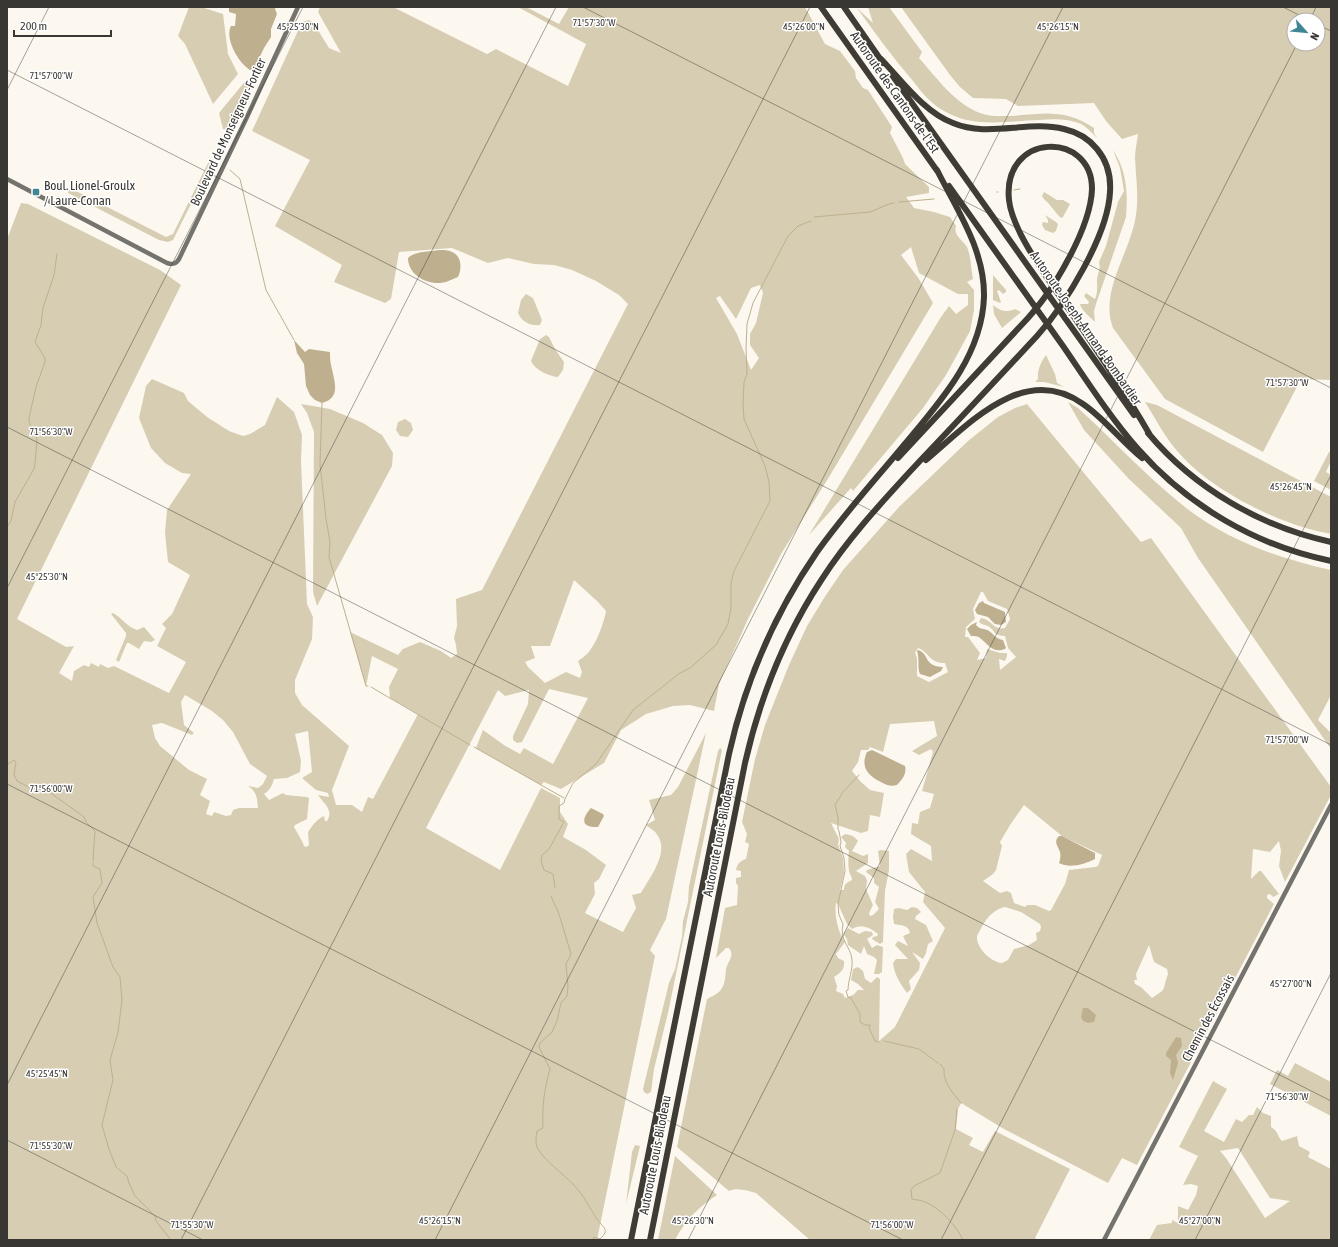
<svg xmlns="http://www.w3.org/2000/svg" width="1338" height="1247" font-family="'Asap Condensed',sans-serif">
  <rect width="100%" height="100%" fill="#fcf8ef"/>
  <path fill="#d7cdb2" fill-rule="evenodd" d="M189 7H201L223 14 228 54 238 74 213 104 185 44 178 36Z
    M320 7H393L487 54 496 49 568 86 586 44 518 7H526L559 24 569 7H805L825 44 840 51 855 71 856 78 863 88 868 90 892 127 890 133 903 158 905 164 929 187V193L906 197 914 208 934 212 950 217 956 226C953 236 963 240 967 247 971 256 971 269 973 279L967 282 974 290V310L970 331 946 375 923 408 853 491 851 488 809 535 941 317 949 306 956 314 968 305V294H958L919 273 911 247 901 255 919 279 933 303 829 477 781 554 748 619 719 684 714 711 690 705 673 706 646 714 621 730 604 763 561 789 544 782 541 785 476 748 483 730 504 745 520 754 524 748 553 764 588 698 549 689 522 742 517 743 513 740V736L528 704 529 690 505 696 498 690 426 828 500 870 541 788 560 798V812L568 824 563 837 586 850 606 865 599 879 594 883 595 894 585 913 623 932 636 908 632 895 641 893C650 877 671 851 656 833 654 830 649 828 646 825L655 820 649 800 671 795 678 787 706 733 666 919 650 950 655 956 597 1240H7V239L21 203 28 204 160 270 181 285 17 619 66 647 74 646 59 673 72 681 74 671 84 665 89 667 91 663 99 667 100 664 108 668 114 666 169 693 186 662 157 646 166 628 162 624 172 614 190 575 168 562 165 533 167 510 191 474 182 473 165 463 151 448 139 418 146 386 152 379 184 393 188 401 207 417 229 431 243 436 250 434 265 425 277 397 294 412 302 435 301 461 307 604 313 617 312 639 295 680V693L302 705 349 746 332 790 336 805H352L362 812 368 797 373 799 418 714 390 698 389 687 398 669 372 656 366 686 350 632 398 655 403 649 420 642 441 651 451 658 457 654 456 645 454 638 457 626 456 599 482 590 628 304 619 295 596 281 572 270 554 265 534 264 508 258 488 263 452 248 399 252 391 299 385 303 334 282 342 265 275 226 310 160 252 131 302 22 309 20 313 22 329 48 341 53 318 12ZM760 285 763 293 756 323 750 334V345L759 358 751 370 737 334 716 298 720 296 736 319 751 288ZM574 580 598 602 606 611C604 623 596 644 588 653 585 656 581 659 578 661L582 672 580 678 566 672 545 683 528 667 525 662 535 658 531 646H550ZM185 695 212 711 223 720 233 732 250 764 267 776 263 784 258 788 248 786C257 792 257 798 258 808H239L233 810 231 815 226 816 214 812 212 816 206 814 210 801 200 795 207 779 189 770 160 746 155 738 152 725 162 723 192 735 194 733 184 725 181 702ZM308 731 312 772 302 778 316 790 328 793 329 797 318 795C324 804 334 810 327 821H325L324 816C317 819 312 826 308 832L309 845 306 847 304 846 302 841 294 827 295 825 307 819 309 798 307 797 286 795 283 793 269 800 264 794C270 790 272 786 274 779L287 778 300 772 301 761 295 734Z
    M868 7H889L922 52 919 58C937 78 954 103 980 113 990 117 1000 116 1010 116 1045 114 1063 108 1094 128V133L1097 138C1092 133 1087 127 1081 124 1067 118 1053 119 1039 120 1009 121 973 128 946 112 932 105 922 93 913 81 893 58 875 33 857 8L873 23Z
    M901 7H1331V380L1301 379 1263 452 1165 399 1113 328C1100 294 1126 258 1134 225 1140 202 1136 181 1135 158 1135 150 1137 142 1138 134L1122 139 1106 121 1094 103 1018 106 1006 99 973 98 960 87 950 75ZM1294 20H1318V44H1294Z
    M247 79 251 81 227 130 223 129 219 113Z
    M1113 150C1127 171 1128 193 1126 217L1096 304 1094 311 1095 322C1090 317 1081 310 1080 304H1088L1089 302 1084 296 1086 293 1095 299C1098 293 1097 286 1097 279 1098 272 1101 269 1099 262L1106 246 1118 202 1124 191 1120 168Z
    M213 160 173 240 168 242 159 240 68 193 70 188 166 237 173 234 208 163Z
    M1044 192 1057 200H1063L1070 204 1063 217 1061 218C1056 213 1053 209 1049 204 1047 201 1044 200 1042 196Z
    M1045 215 1056 222 1058 224 1056 231 1053 233 1045 230 1042 225 1043 222 1048 223V220Z
    M993 275 1006 290V292L1003 294 999 290 997 291 1001 302 1000 303 993 300Z
    M526 294 533 298 542 320 540 325C530 326 522 322 518 313L521 300Z
    M993 305C1000 311 1006 313 1015 309L1021 312 1002 328 994 314Z
    M546 335 549 337 555 349 564 362 563 370 558 377C548 376 535 370 531 361L540 339Z
    M1046 355 1055 374 1057 383 1064 387 1044 382H1035L1038 379C1037 370 1041 362 1046 355Z
    M1068 402 1078 408C1112 439 1144 474 1180 503 1223 539 1277 558 1331 570V695L1318 720 1331 733V749L1198 558 1181 528 1129 479 1084 430Z
    M1145 402 1157 405 1331 497V534C1282 526 1212 491 1179 453 1165 438 1156 419 1145 402Z
    M301 404 330 409 363 423 382 435 393 453 392 466 317 606 313 592 314 432 307 413Z
    M1027 404 1141 542 1151 538 1331 787V795L1285 882 1279 866 1281 851 1279 841 1270 852 1253 849 1251 879 1259 871H1261L1279 894 1273 897 1270 894 1267 895V898L1274 904 1137 1165 1122 1158 1108 1183 1004 1129 961 1103 958 1109 956 1129 973 1138 969 1145 983 1152 995 1131 1070 1169 1035 1238 1038 1240H810L756 1193C748 1191 737 1187 729 1191L677 1147 707 999C711 997 717 994 720 991 726 984 725 976 726 969 728 961 735 956 729 948H726L716 958 725 908 737 905 738 886 736 883V878L741 877V871L736 870C737 864 740 861 746 859L749 844 745 842 747 834 742 822 755 759 765 725 789 665 807 626 826 595 843 570 899 507 968 441 998 417 1015 408ZM981 592H983L988 601 1007 609 1010 619 1005 628C994 631 991 619 981 618L979 622C982 625 984 624 988 626 996 631 992 635 1005 636L1008 648 1016 657 1000 670 999 659 1005 661 1007 656V653H1000L987 649 986 658 977 660 980 653 968 637H965L966 627 975 619 973 609ZM918 648C931 653 928 663 945 663L948 672 929 682 917 676V658L915 653ZM934 721 937 736 912 751 919 755 931 749 933 752 922 791 934 794 930 808 920 812 918 824 912 823 911 834 931 846 932 861 911 849 906 854 909 872 925 892 923 902 945 928 895 1027 879 1041 880 979 877 977 871 983 865 979 863 971 858 967 853 969 851 980 858 984 864 990H858L853 995 845 998 843 994 836 991 837 986 834 977C840 973 845 970 844 961L838 958 836 954 845 942C838 932 834 915 836 903L838 904 847 924 852 929C862 923 870 928 878 934L877 936 873 937 872 939 880 944 883 942 885 891 889 870V851L881 850 878 851 880 866 867 870 866 872 874 878V883L879 887 875 902 879 909 873 915 870 916 869 913 873 905 866 889 867 881 865 876 856 871 868 863V854L863 856 852 851 858 841C854 836 851 835 845 834L841 837 846 843 845 847 849 851C848 855 848 870 850 874 851 876 852 878 852 880 846 883 844 884 844 890H840L844 873 843 858 838 845 839 839 831 823 861 833 868 831 870 815 880 817 884 793 870 790 861 782 852 771 858 762 861 750H868L870 747 883 752 890 724ZM1024 805 1062 836 1102 855 1098 866 1095 867 1069 870 1065 884 1051 910 1049 911 1035 905H1027L1025 907 1014 903 1011 893 1007 891 1000 893 983 881 993 874 996 870 1002 846 1000 842 1010 825ZM1005 907 1021 912 1040 924 1041 927 1040 931 1036 933 1037 940 1029 945 1014 949 1008 960 1002 963C991 962 976 948 977 936 984 923 989 911 1005 907ZM1149 945 1154 962 1167 969 1168 974 1165 983 1164 988 1162 991 1152 998 1141 987 1135 984 1134 980H1137L1136 974Z
    M405 419 411 423 413 430 408 437 400 436 396 430 398 422Z
    M1329 452H1331V461L1326 472 1331 475V490L1314 481Z
    M113 613C122 618 127 627 137 630L144 627 155 640 151 642 144 641 139 649 129 643H127L119 662 116 660 126 636V633L111 614Z
    M720 748 722 750 668 1013 654 1069 651 1092 647 1094 644 1092 643 1089 669 983 675 969 682 937 683 921 688 902 689 886 718 751Z
    M912 907 917 908 921 912 916 916 915 919 926 925 933 941 928 944 926 953 923 959 912 952 920 963 919 970 909 981 911 989 907 993C901 985 894 974 893 963L896 959H908L895 945 898 941 908 946 903 936 910 933C908 924 901 926 894 924L893 917 894 909 899 908 907 910Z
    M848 928 859 934 865 931 872 932 873 935 867 939 872 948 877 945 883 947 882 972 879 974H874L877 960 874 957 867 954 864 946 861 954 848 945 847 939 844 935V933Z
    M1295 1063 1331 1082V1116L1270 1084 1277 1070 1288 1076Z
    M1213 1081 1227 1089 1204 1131 1224 1142 1236 1119 1242 1122 1249 1115H1253L1257 1107 1263 1113 1271 1116V1127C1279 1132 1277 1136 1282 1141L1297 1136 1299 1146 1310 1152 1308 1157 1331 1169V1240H1149L1157 1225 1172 1223V1220L1178 1223V1206L1188 1210 1196 1195 1198 1186 1191 1184 1183 1185 1198 1156 1179 1147ZM1238 1148 1270 1198 1290 1201 1265 1218 1226 1158 1220 1151Z
    M635 1145 640 1146 626 1204 632 1152Z
    M675 1156 717 1195C699 1207 685 1220 675 1240H658Z"/>
  <path fill="#beb08f" d="M229 7H276L275 9 277 14 271 29V37L264 48 255 67 252 71C240 66 224 39 231 26H235L236 14 229 12Z
    M432 251C438 250 446 249 452 252 462 256 462 269 458 277 453 279 445 283 440 283 425 284 408 274 408 258 414 252 424 252 432 251Z
    M294 340 305 352 309 349 330 352C330 356 330 361 331 365 334 380 342 398 322 403L315 400 310 395 306 386 304 364 297 353Z
    M983 601 984 603 1005 612 1006 622 1001 625 995 624 988 617 977 614 975 610 979 603Z
    M977 622 976 625C980 630 984 628 989 631 995 635 994 638 1003 640L1006 648 1005 649C993 654 988 644 980 638 978 636 974 636 971 636L967 629 971 625Z
    M918 650C930 654 923 666 943 667L941 671 930 677 920 674C917 668 920 660 917 651Z
    M872 750 905 766C907 774 902 780 897 785 891 787 886 785 881 782 868 776 860 767 867 752Z
    M591 808 603 814 604 816 598 827C581 828 581 819 591 808Z
    M1059 836H1062L1095 853V859C1085 864 1070 869 1059 863 1060 860 1061 856 1060 852 1058 846 1053 842 1059 836Z
    M1083 1008H1088L1096 1015 1094 1022 1088 1023 1083 1021 1081 1017Z
    M1176 1037 1181 1038 1182 1046 1176 1055 1178 1063 1173 1080 1170 1073 1171 1060 1166 1056V1053Z"/>
  <g fill="none" stroke-linecap="round" stroke-linejoin="round">
    <path stroke="#beb08f" stroke-width="1" d="M230 170 240 179 266 290 294 340
      M1014 190 1020 189
      M997 192H998
      M899 202 934 199
      M814 217 870 212 889 204 894 203
      M322 403 320 464 326 519 330 542 329 557 366 686H368
      M7 527 11 521 15 502 34 469 35 463 37 439C35 431 28 425 29 418L36 387 45 362V358L35 342 41 325 43 308 54 275 57 254
      M371 687 470 745
      M474 747 564 798
      M7 748V753
      M7 763 8 764 14 760 16 762 14 775 17 781 29 787 48 791 84 817 86 822 95 831 93 861
      M859 775 843 792 835 805 838 817V829L839 831 841 842 840 846 844 858 845 871 838 904 839 915 843 924C839 941 851 946 852 960 853 969 848 981 848 990L846 991 848 997 851 998 860 1014V1022L865 1025H870L869 1028 875 1041 879 1042
      M93 863V866L100 869 102 883 93 897 97 923 113 967 120 977 122 1000 118 1032 110 1060 113 1080 102 1125 109 1149 116 1167 127 1176 129 1183 135 1196 155 1216 156 1221 171 1240
      M555 888 553 874 544 870 541 861 542 855 549 849 564 822 559 819V806L564 803 565 799 573 783 596 764 633 710 680 673 690 668 716 645 728 624 731 608V583L734 571 770 501 769 482 765 466 744 419 743 403 744 382 747 374 746 349 747 324 753 303 788 236 798 226 811 221
      M551 896 559 914 571 954 566 964 568 987 567 996 561 1003 557 1021 552 1032 540 1043 539 1047 550 1069C544 1090 542 1106 543 1128L537 1131C536 1136 535 1145 538 1149 545 1161 563 1174 573 1184 583 1194 589 1207 597 1219 602 1227 611 1229 600 1239L594 1237 593 1240
      M884 1041 919 1049 938 1063
      M940 1064 944 1069C943 1083 953 1093 961 1103
      M957 1109 955 1130 940 1173 914 1186 911 1190 912 1199C916 1200 921 1200 925 1202 939 1207 957 1226 963 1240"/>
    <path stroke="#75736e" stroke-width="4.5" d="M7 179 167 263C173 265 176 264 179 259L247 117 298 7
      M1104 1240 1331 805"/>
    <path stroke="#3f3c35" stroke-width="6" d="M821 7 938 172
      M844 7 883 63
      M892 75 1134 415
      M949 186C987 239 1025 293 1063 346 1087 381 1110 417 1138 449 1188 506 1257 546 1331 561
      M1148 433C1194 488 1261 527 1331 542
      M898 458 1028 318C1037 308 1046 296 1054 284 1070 258 1091 220 1092 189 1092 130 1002 132 1009 200 1012 228 1040 267 1056 291 1089 338 1121 385 1150 435
      M926 460C969 424 1024 362 1083 404 1105 419 1121 441 1142 458
      M631 1240 729 754C745 682 775 613 817 552 844 514 875 480 904 445 940 402 982 356 984 297 985 250 957 210 937 170
      M650 1240 745 763C760 697 785 635 822 579 849 537 883 501 917 464 957 422 997 379 1037 336 1066 304 1108 235 1110 192 1111 177 1107 161 1097 149 1089 139 1077 132 1064 129 1028 120 988 138 953 123 924 112 902 81 881 59"/>
  </g>
  <path fill="none" stroke="#383734" stroke-width="1" stroke-opacity="0.45" d="M583 7 1331 388M1283 7 1309 20M1310 20 1316 7M1318 25 1331 31M7 70 1331 745M7 90 49 7M7 427 1331 1101M7 588 303 7M7 784 903 1240M7 1085 556 7M7 1140 203 1240M181 1240 810 7M435 1240 1063 7M688 1240 1297 44M941 1240 1331 475M1195 1240 1331 973"/>
  <rect fill="#428595" stroke="#fff" stroke-width="1.5" x="32" y="188" width="8" height="8" rx="2"/>
  <g text-anchor="middle" dominant-baseline="central" stroke-width="3" stroke-linejoin="round" paint-order="stroke">
    <g font-size="13" fill="#383734" stroke="#fff">
      <text transform="translate(895 92) rotate(55)">Autoroute des Cantons-de-l'Est</text>
      <text transform="translate(228 132) rotate(-65)">Boulevard de Monseigneur-Fortier</text>
      <text transform="translate(1086 328) rotate(55)">Autoroute Joseph-Armand-Bombardier</text>
      <text transform="translate(719 837) rotate(-79)">Autoroute Louis-Bilodeau</text>
      <text transform="translate(1208 1018) rotate(-62)">Chemin des Écossais</text>
      <text transform="translate(655 1155) rotate(-79)">Autoroute Louis-Bilodeau</text>
    </g>
    <g font-size="13" fill="#383734" stroke="#fff" text-anchor="start">
      <text x="44" y="185">Boul. Lionel-Groulx<tspan x="44" dy="15">/ Laure-Conan</tspan></text>
    </g>
  </g>
  <g font-size="10" text-anchor="middle" fill="#383734" stroke="#fff" stroke-width="3" stroke-linejoin="round" paint-order="stroke">
    <text x="594" y="26">71°57'30"W</text>
    <text x="298" y="30">45°25'30"N</text>
    <text x="804" y="30">45°26'00"N</text>
    <text x="1058" y="30">45°26'15"N</text>
    <text x="51" y="79">71°57'00"W</text>
    <text x="1287" y="386">71°57'30"W</text>
    <text x="51" y="435">71°56'30"W</text>
    <text x="1291" y="490">45°26'45"N</text>
    <text x="47" y="580">45°25'30"N</text>
    <text x="1287" y="743">71°57'00"W</text>
    <text x="51" y="792">71°56'00"W</text>
    <text x="1291" y="987">45°27'00"N</text>
    <text x="47" y="1077">45°25'45"N</text>
    <text x="1287" y="1100">71°56'30"W</text>
    <text x="51" y="1149">71°55'30"W</text>
    <text x="440" y="1224">45°26'15"N</text>
    <text x="693" y="1224">45°26'30"N</text>
    <text x="1200" y="1224">45°27'00"N</text>
    <text x="192" y="1228">71°55'30"W</text>
    <text x="892" y="1228">71°56'00"W</text>
  </g>
  <rect width="1338" height="1247" fill="none" stroke="#383734" stroke-width="16"/>
  <g transform="translate(1306 32) rotate(117)"><circle r="19" fill="#ffffff" stroke="#afafae"/>
  <path d="M0-3L7 15L0 10L-7 15Z" fill="#428595"/>
  <text y="-6" font-size="11" font-weight="bold" text-anchor="middle" fill="#383734">N</text>
  </g>
  <path d="M14 30v6h97v-6" fill="none" stroke="#383734" stroke-width="2"/>
  <text x="20" y="30" font-size="12" fill="#383734" stroke="#ffffff" stroke-width="3" paint-order="stroke">200 m</text>
</svg>
